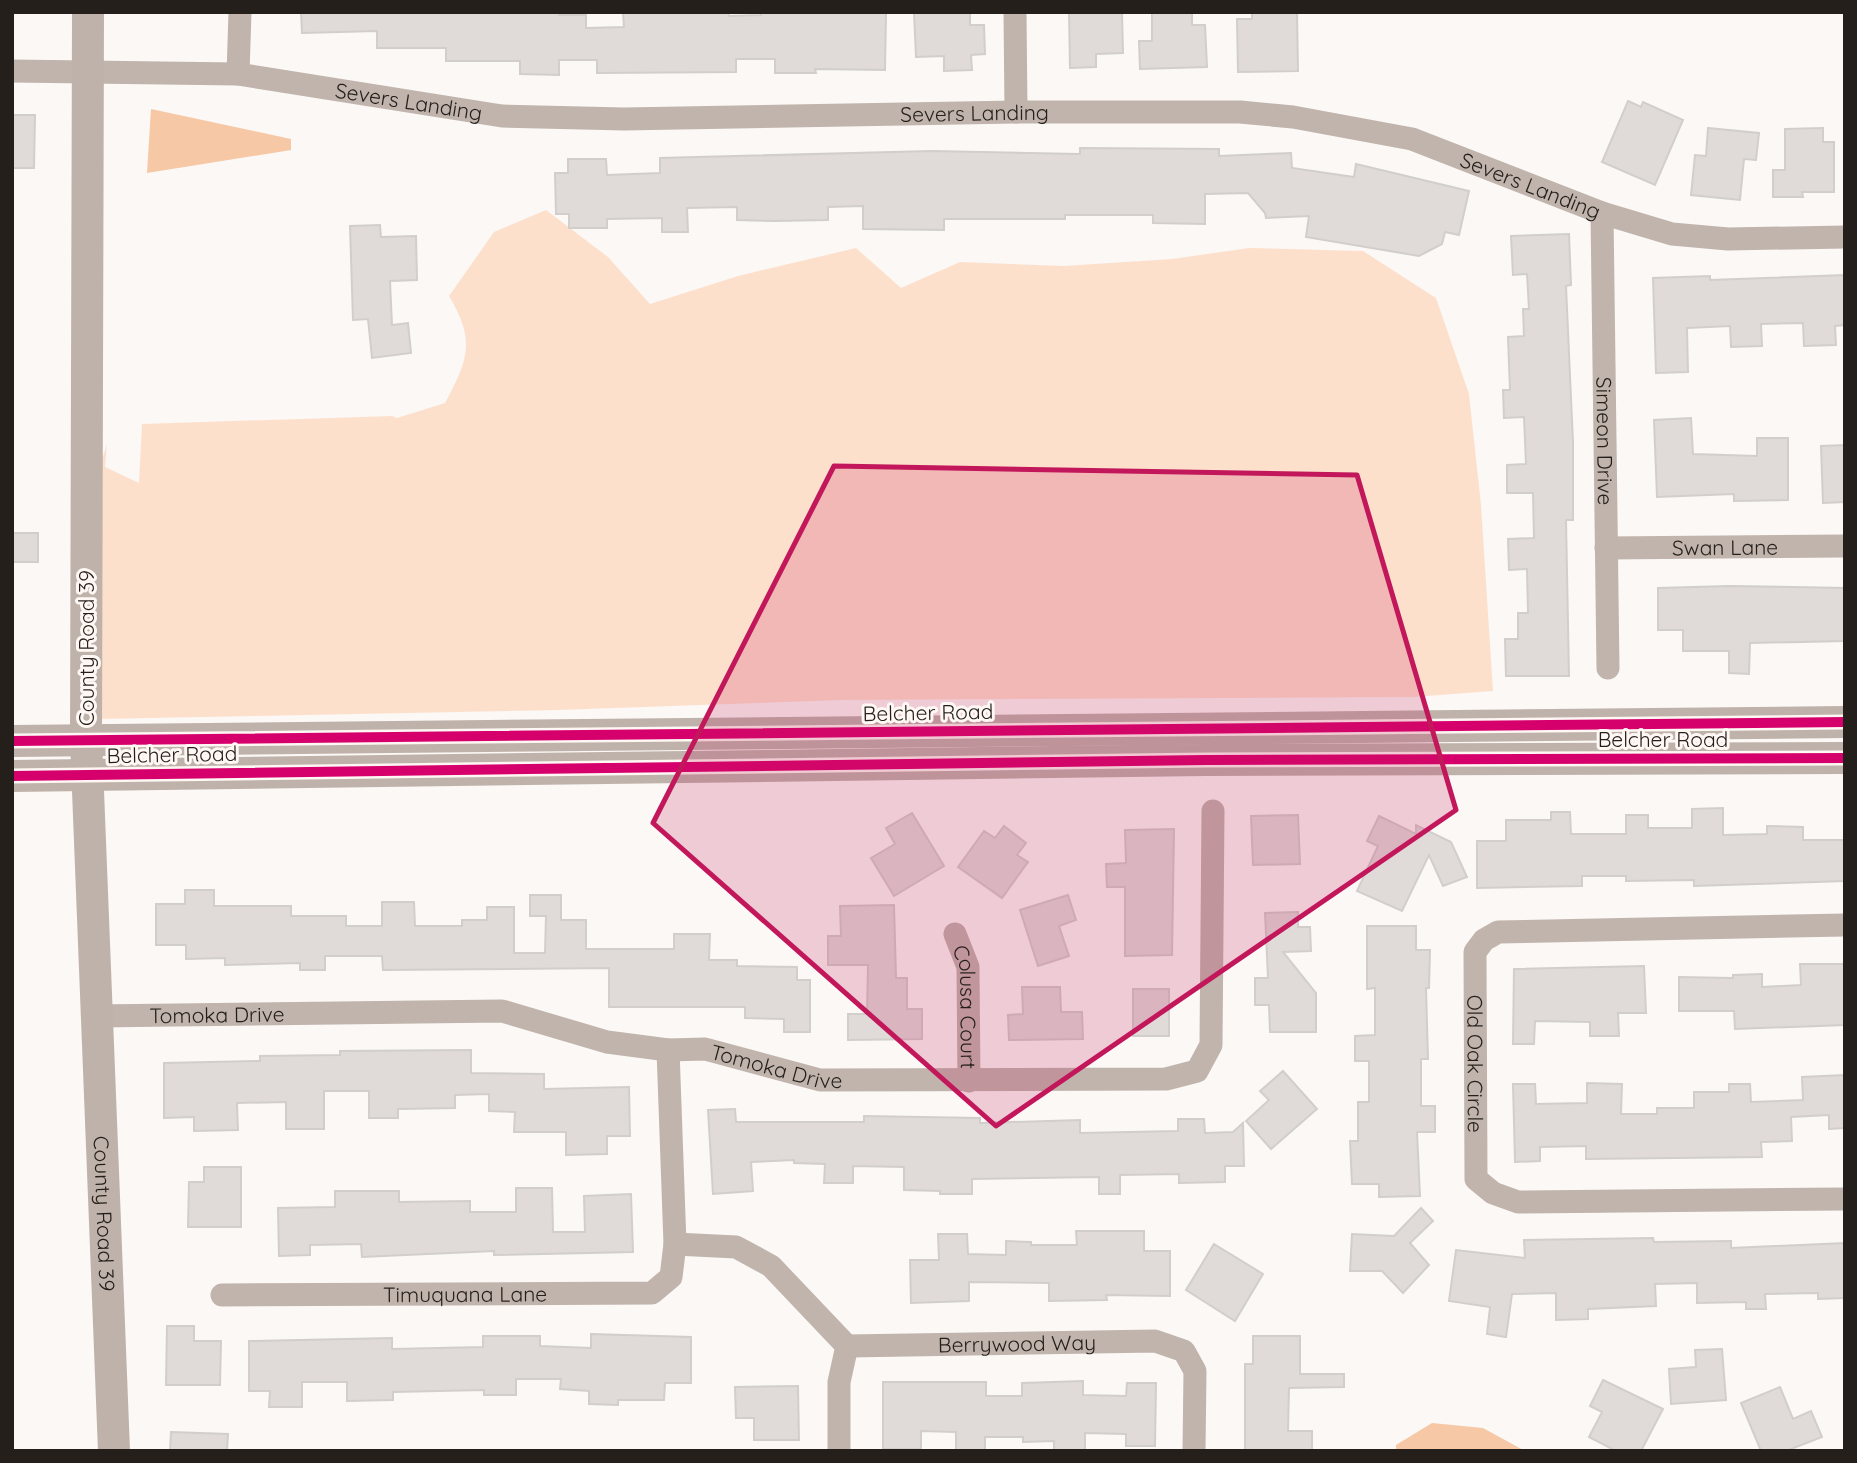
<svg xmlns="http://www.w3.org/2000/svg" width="1857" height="1463" font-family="Quicksand,sans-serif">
  <rect width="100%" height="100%" fill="#fbf8f6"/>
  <path fill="#fde0cc" d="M546 210 608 257 650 304 738 276 856 248 901 288 960 262 1064 266 1172 259 1249 248 1363 251 1436 298 1469 394 1481 505 1493 691 1413 697 841 700 559 710 97 719 102 460 107 444 105 467 139 483 142 424 392 416 397 418 445 403C468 360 476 341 449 296L494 232Z"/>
  <path fill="#f6c8a5" d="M151 109 291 139V150L147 173Z
    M1432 1423 1483 1428 1525 1451H1396V1445Z"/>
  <path fill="#e0dbd8" stroke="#d2cecb" stroke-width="2" d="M301 12H560L559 15H586V28L624 27 623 12H728L729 16 761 15V12H886L885 70 815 69 816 73H775V59H736V72L597 73V60H559V75L520 74V61H446V48H377V31L302 33Z
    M970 12V25H984L985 54 971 55 972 70 944 71V56L916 57 914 13Z
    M1069 12 1122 13 1123 53 1096 54V67L1070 68Z
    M1152 12H1192V25H1205L1207 67 1140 69 1139 41H1152Z
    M1252 12H1297L1298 71 1238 72 1237 19H1252Z
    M1628 101 1641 107 1643 102 1683 120 1655 185 1602 162Z
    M12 115H35L34 168H12Z
    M1708 128 1759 133 1756 160 1744 159 1740 200 1691 195 1695 155 1706 156Z
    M1823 128V142H1834V192H1802L1803 197H1773V170H1785V129Z
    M1080 148 1219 149V156L1291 153 1292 168 1354 177 1356 164 1469 191 1459 235 1445 232 1442 244 1419 256 1306 237 1309 216 1266 218 1265 213 1248 193 1205 194V224L1153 223V215H1065V219H944V230L863 229V206L828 207V220L774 221 737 220V207L687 208 688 232H662V218L607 219V228H569V214H556L555 173H568V159H606L607 175 660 173V158L932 151 1080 154Z
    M380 225 381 237 416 236 417 280 390 281 392 325 408 323 411 353 372 358 368 319 353 320 350 226Z
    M1569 234 1571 285 1566 286 1573 443V520H1566L1569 676H1506L1505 639H1518V613H1528L1527 569 1509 570 1508 539 1534 538 1533 493H1507V465L1526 464 1524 417 1504 418 1503 390H1510L1508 337 1524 336 1523 309H1529L1527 274 1513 275 1511 236Z
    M1845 275V325L1835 326 1836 345 1804 346 1803 323 1761 324 1762 346 1731 347 1730 326 1687 328 1688 372 1656 373 1653 278 1710 276V280Z
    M1691 418 1693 454 1757 456V438H1788V500L1734 501V494L1657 497 1654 420Z
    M1845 445V502L1823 503 1821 446Z
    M12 533H38V562H12Z
    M1730 586 1845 588V641L1750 643 1749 674 1729 673V651H1683V630H1658V588Z
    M1723 808V835L1767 834V826L1803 827V840H1845V881L1694 886V880L1626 881V876H1582V886L1477 888V841H1506V820H1551V812H1570L1571 834H1626V815H1648V828H1692V809Z
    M912 813 944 866 894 896 871 858 895 844 886 828Z
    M1298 815 1300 864 1253 865 1251 816Z
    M1379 816 1416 834V825L1451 842 1467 877 1443 886 1429 855 1402 911 1357 891 1378 846 1367 841Z
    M1004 826 1026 843 1017 855 1028 862 1002 898 958 867 984 831 995 838Z
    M1174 829 1172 955 1125 956V887H1107L1106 864 1126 863 1125 830Z
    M185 890H214V906H291V916H346V926H382V902H414L415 926H462V920H487V907H514V953H545L546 916H530V895H561V920H586V949H674V934H710L709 960H737V966L797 967V980H810V1032H784V1019L745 1018V1007H609V968L383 970 382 956H325V970H300V963L225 965V958L186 959V945H156V904H185Z
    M1068 895 1076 920 1059 926 1069 956 1038 966 1020 910Z
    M894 905 896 978H907V1009H922V1039L848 1040V1014H867L868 965H828V936H841L840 906Z
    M1298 912V927H1310L1311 951 1283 952 1316 993V1032H1270L1269 1005H1255V978H1268L1265 913Z
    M1367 926H1416V950H1430L1429 988H1426L1428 1059H1421V1106H1435V1132H1417L1420 1196 1379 1197V1184H1352L1350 1141H1358V1102H1369V1061H1355V1036L1375 1035V988L1367 989Z
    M1800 964H1845V1025L1735 1029 1734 1011H1679V977L1733 978V975L1762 974V987L1801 985Z
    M1644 966 1646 1013H1618L1619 1036H1590V1022L1535 1021 1534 1044H1513L1514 969Z
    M1022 987H1060L1061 1012H1082L1083 1039 1009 1040 1008 1015 1023 1014Z
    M1133 989H1169V1036H1133Z
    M471 1050V1073L544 1074V1089L629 1087 630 1136H607V1154L566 1155V1132H514L515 1112 489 1111V1094L455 1095V1108L398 1109V1118H369V1091H324V1129H286V1102L237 1103 238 1130 194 1131V1117L164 1118V1063L260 1061V1056L340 1055V1051Z
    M1283 1071 1317 1109 1271 1149 1246 1121 1269 1100 1260 1091Z
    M1845 1075V1128L1829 1129V1115L1791 1117 1792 1141 1761 1142 1762 1157 1586 1159V1146L1540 1147V1161L1515 1162 1513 1084H1535L1536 1104 1587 1103V1083L1622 1084 1621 1114H1657V1108H1694V1092H1729V1084H1750L1751 1102 1803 1100 1802 1077Z
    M735 1109 736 1122H864V1116L980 1118V1123L1080 1120V1133L1178 1131V1119H1204L1205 1133 1233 1132 1243 1123 1244 1166H1225V1182L1179 1183V1174L1120 1175V1194H1099V1177L972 1179V1194H940V1191L904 1190V1167L853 1166V1183H824L825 1164 794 1163V1160L751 1162 753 1191 713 1194 708 1110Z
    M204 1167H241V1227H188L189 1182H204Z
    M516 1188H552L553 1232H585L584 1196 631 1194 633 1252 494 1255V1251L362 1257 361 1244 310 1245V1255L279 1256 278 1208 335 1207V1191H399V1202L470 1201V1212H516Z
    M1421 1208 1433 1221 1410 1243 1429 1265 1403 1293 1382 1271H1350L1352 1234 1394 1236Z
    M1076 1231H1144V1251H1170V1296L1106 1295 1107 1300 1049 1301V1283L969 1282V1301L911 1303 910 1260H939L938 1234H967L968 1254 1006 1255V1241L1031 1242V1245H1077Z
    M1653 1238 1654 1242 1731 1241V1248L1845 1243V1298L1818 1299V1293L1765 1294 1766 1309H1746V1302L1697 1303V1283L1655 1284 1656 1306 1588 1309V1319L1556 1320V1293L1512 1294 1506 1337 1487 1334 1490 1307 1449 1301 1456 1250 1525 1258 1524 1240Z
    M1214 1244 1263 1274 1235 1321 1186 1290Z
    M167 1326H194V1341H221L220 1385H166Z
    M591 1334 691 1337V1383H665L664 1400H618V1405L589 1404V1391L560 1389 561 1379H516V1395H484V1390L393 1392V1400L347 1401V1382H302V1407H269L270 1391H249V1341L392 1338V1349L483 1347V1336H540V1346L591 1348Z
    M1253 1336H1300V1374H1344V1387L1289 1388 1288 1431H1312V1451H1245V1364H1253Z
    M1722 1349 1726 1400 1671 1404 1669 1369 1696 1367 1695 1350Z
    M1603 1380 1663 1409 1641 1451H1616L1589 1437 1602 1412 1590 1406Z
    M1083 1381V1395L1126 1396 1127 1383H1156L1155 1446H1126V1434L1085 1433V1451H1054V1441L1023 1442V1437H985V1450H956V1432L921 1431V1449H883V1382H986V1396H1022V1383Z
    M798 1386 799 1440H754V1418H736L735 1387Z
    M1780 1387 1793 1419 1811 1411 1822 1437 1786 1451H1761L1741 1403Z
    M171 1432 228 1434 227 1451H170Z"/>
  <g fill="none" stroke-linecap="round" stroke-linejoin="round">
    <g stroke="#c0b4ac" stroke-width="23">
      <path d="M1015 12 1016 112"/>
      <path id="s1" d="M12 71 238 74 502 116 624 119 1016 112H1240L1293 117 1412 139 1602 213 1672 234 1728 239 1845 237"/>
      <path d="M238 74 240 12"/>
      <path id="s2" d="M1602 213 1608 668"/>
      <path id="s3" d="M1606 548 1845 546"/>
      <path id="s4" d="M1845 925 1498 932 1484 940 1475 952 1476 1179 1493 1193 1518 1202 1845 1199"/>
      <path id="s5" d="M955 934 968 967 969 1081"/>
      <path id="s6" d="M96 1016 502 1011 607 1042 668 1050 705 1049 820 1080 1166 1079 1197 1071 1211 1045 1213 811"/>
      <path d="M675 1244 736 1247 771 1266 847 1346 839 1382V1451"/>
      <path id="s7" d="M222 1295 652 1293 671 1277 675 1244 668 1050"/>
      <path id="s8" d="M847 1346 1155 1341 1184 1351 1195 1371 1194 1451"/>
    </g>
    <g stroke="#bfb2aa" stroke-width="32">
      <path id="s9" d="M88 12 86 740 114 1451"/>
      <path d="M12 741 1845 722"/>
      <path d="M12 776 1206 760 1845 758"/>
    </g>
    <defs>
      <path id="cycleway" d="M12 741 1845 722
        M12 776 1206 760 1845 758"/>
    </defs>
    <use href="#cycleway" stroke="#fef7f3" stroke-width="15"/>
    <use href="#cycleway" stroke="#d6006c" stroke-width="10"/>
  </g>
  <path fill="#c2185b" fill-opacity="0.2" stroke="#c2185b" stroke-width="5" stroke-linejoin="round" d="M834 466 1357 475 1456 810 996 1126 653 823Z"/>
  <g text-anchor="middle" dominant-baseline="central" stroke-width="6" stroke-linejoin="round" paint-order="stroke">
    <g font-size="21" fill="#241f1b" stroke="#fef7f3">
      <text stroke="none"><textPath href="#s1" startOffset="399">Severs Landing</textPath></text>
      <text stroke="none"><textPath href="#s1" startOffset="966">Severs Landing</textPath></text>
      <text stroke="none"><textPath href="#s1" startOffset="1533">Severs Landing</textPath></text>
      <text stroke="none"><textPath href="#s2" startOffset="228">Simeon Drive</textPath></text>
      <text stroke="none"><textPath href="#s3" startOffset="119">Swan Lane</textPath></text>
      <text transform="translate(86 648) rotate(-90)">County Road 39</text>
      <text transform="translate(928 712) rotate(-1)">Belcher Road</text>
      <text x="1663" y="739">Belcher Road</text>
      <text transform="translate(172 754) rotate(-1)">Belcher Road</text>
      <text stroke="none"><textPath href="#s5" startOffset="75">Colusa Court</textPath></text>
      <text stroke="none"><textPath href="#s6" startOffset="121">Tomoka Drive</textPath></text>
      <text stroke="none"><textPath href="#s6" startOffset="688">Tomoka Drive</textPath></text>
      <text stroke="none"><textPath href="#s4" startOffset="490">Old Oak Circle</textPath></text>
      <text stroke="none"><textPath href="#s9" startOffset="1202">County Road 39</textPath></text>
      <text stroke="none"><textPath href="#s7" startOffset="243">Timuquana Lane</textPath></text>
      <text stroke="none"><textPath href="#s8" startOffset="170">Berrywood Way</textPath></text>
    </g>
  </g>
  <rect width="1857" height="1463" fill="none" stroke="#241f1b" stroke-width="28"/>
</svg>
